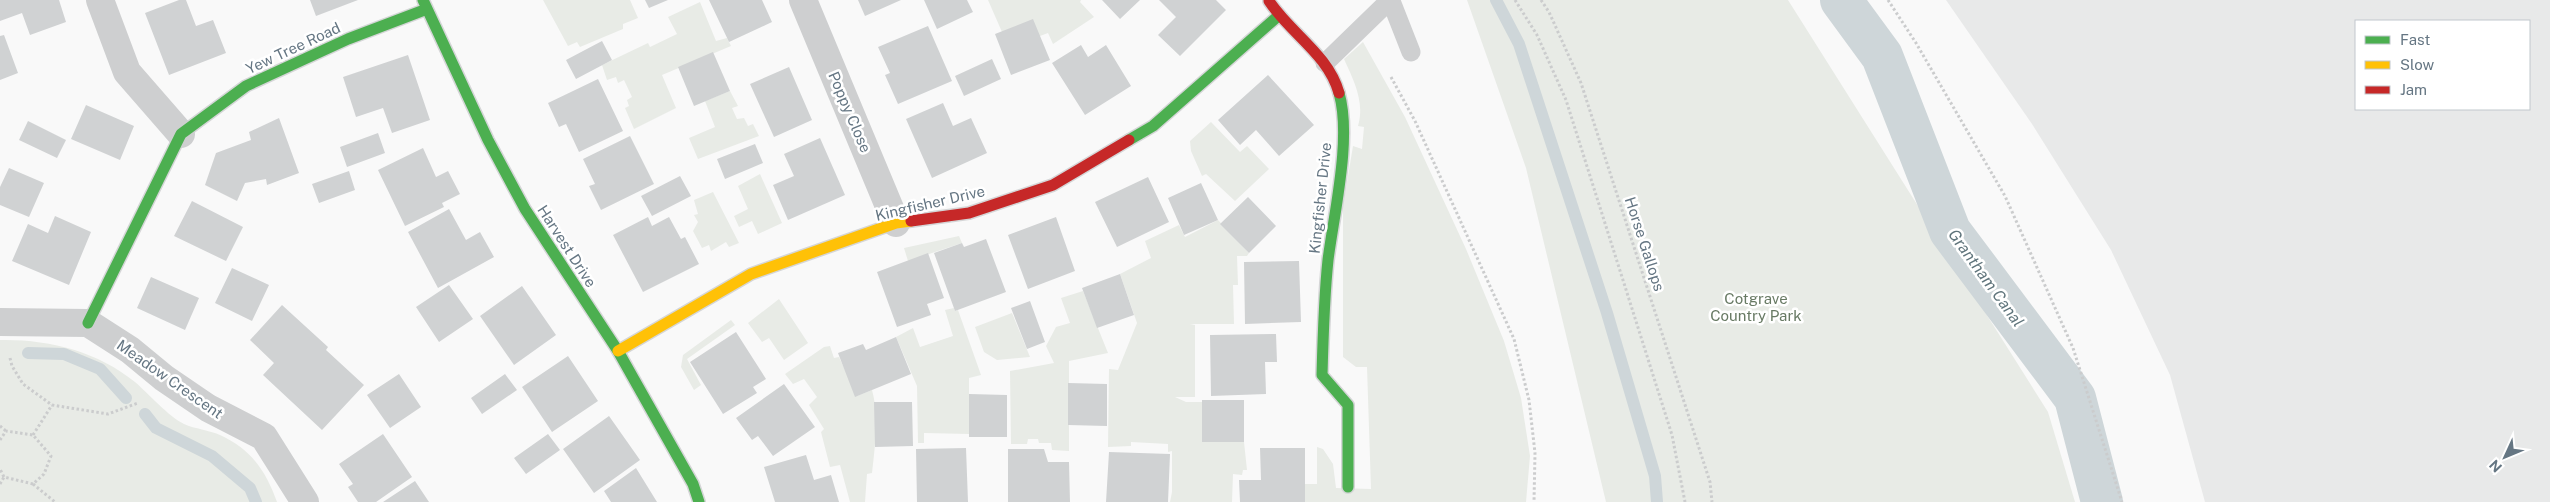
<svg xmlns="http://www.w3.org/2000/svg" width="2550" height="502" font-family="'Public Sans',sans-serif">
  <rect width="100%" height="100%" fill="#f9f9f9"/>
  <path fill="#e8e9e9" fill-rule="evenodd" d="M1946 0H2550V502H2205L2170 375 2111 250 2032 124ZM2356 21H2529V109H2356Z"/>
  <path fill="#e8ebe6" d="M543 0H630L638 18 623 24V29L580 47 577 42 568 46Z
    M988 0H1081L1080 2 1094 17 1053 44 1048 33 1040 36 1002 32Z
    M1467 0H1788L2048 412 2075 502H1606L1526 168Z
    M700 2 716 41 727 38 731 46 662 75 676 108 634 129 625 108 629 106 627 100 632 97 624 80 618 83 616 77 607 80 602 65 648 43 650 47 677 34 668 17Z
    M1363 42 1405 117 1466 249 1504 341 1521 398 1530 456 1526 502H1305V484H1317V447L1323 449 1333 464 1336 488 1371 489 1367 367H1356L1343 357V206L1353 146 1362 149 1364 127 1358 126C1365 102 1354 81 1344 59Z
    M730 91 738 106 732 108 737 119 744 118 748 126 753 124 759 136 698 159 689 138 715 127 705 101Z
    M1211 122 1240 152 1247 146 1269 169 1235 201 1206 174 1202 176 1191 151 1190 141Z
    M760 174 782 223 758 234 752 221 739 227 734 216 748 209 738 186Z
    M713 192 739 243 729 247 726 242 711 251 709 245 702 248 693 231 698 222 694 215 698 214 694 200Z
    M1218 220 1249 253 1247 256H1237L1238 285H1233L1234 324H1190L1195 325V397H1175L1186 402H1202L1244 442 1247 470H1243L1242 475 1233 474 1232 502H1170L1172 492V451L1168 452V444L1131 442V446L1108 447 1109 369 1118 370 1137 323 1120 274 1151 258 1145 241 1179 225 1185 237Z
    M959 236 962 243 908 261 904 248Z
    M1083 291 1108 353 1069 361V451L1052 450 1051 443H1039L1038 439H1028L1027 444H1011L1010 371 1054 363 1046 346 1056 327 1070 323 1061 298Z
    M779 299 808 343 784 360 769 338 762 342 748 323Z
    M954 308 955 311 958 310 981 375 969 378V434L924 433V443H918L917 386 896 337 913 328 920 347 953 336 945 310Z
    M1012 313 1030 357 997 360 984 352 975 327Z
    M731 320 735 325 687 359 701 385 694 390 681 367 683 355Z
    M0 340C48 339 97 351 135 382 149 394 168 416 184 424 195 429 209 430 220 435 251 449 266 471 277 502H0Z
    M830 346 834 358 839 357 857 396 872 390C879 414 875 447 872 473L867 474 865 502H850L840 465 830 467 821 432 824 429 809 405 817 397 804 379 793 384 785 374 824 347Z"/>
  <g fill="none" stroke-linecap="round" stroke-linejoin="round">
    <path stroke="#ced6d9" stroke-width="12" d="M1496 0 1519 44 1607 313 1655 476 1657 502
      M28 353 64 354 100 369 126 398
      M145 414 156 428 212 456 250 488 256 502"/>
    <path stroke="#ced6d9" stroke-width="42" d="M1841 0 1882 56 1950 231 2075 398 2102 502"/>
  </g>
  <path fill="#d0d2d3" d="M0 0H59L66 22 30 35 22 13 0 21Z
    M179 0H186L196 26 213 20 226 53 169 75 145 13Z
    M310 0H358L316 16Z
    M645 0H668L649 8Z
    M709 0H762L772 22 729 42Z
    M858 0H901L865 16Z
    M924 0H967L973 12 937 29Z
    M1102 0H1140L1120 19Z
    M1159 0H1216L1226 10 1180 56 1158 35 1176 17Z
    M1033 19 1050 60 1011 75 995 34Z
    M928 26 952 81 898 104 885 75 890 73 878 47Z
    M4 35 18 73 0 80V36Z
    M602 41 612 60 576 79 566 60Z
    M1081 45 1088 57 1106 45 1131 86 1085 115 1052 63Z
    M713 52 730 91 694 106 678 67Z
    M408 55 430 120 392 133 383 108 356 117 343 77Z
    M992 59 1001 79 964 96 955 76Z
    M789 67 812 120 774 137 750 84Z
    M1268 75 1314 125 1279 156 1256 130 1240 145 1218 120Z
    M598 79 623 131 579 152 566 124 559 127 548 103Z
    M943 103 953 126 971 118 987 153 932 178 906 119Z
    M86 105 134 126 120 160 71 139Z
    M279 118 299 173 267 185 266 179 245 183 237 201 205 185 216 153 251 140 249 132Z
    M28 121 66 140 57 158 19 140Z
    M378 133 385 153 347 167 340 147Z
    M630 136 654 184 601 210 589 186 595 184 583 159Z
    M820 138 845 195 788 220 773 185 794 176 784 154Z
    M755 144 763 163 725 179 717 159Z
    M423 148 436 177 448 171 460 194 442 203 444 207 405 226 378 170Z
    M9 168 44 183 29 217 0 205V187Z
    M349 171 355 190 319 203 312 184Z
    M680 176 691 196 652 216 641 196Z
    M1148 177 1169 222 1117 247 1095 202Z
    M1201 183 1218 220 1184 235 1168 198Z
    M1248 197 1276 226 1249 253 1220 224Z
    M192 201 243 227 226 261 174 236Z
    M449 209 466 240 480 232 494 257 438 288 408 232Z
    M55 216 91 232 69 285 12 261 28 224 48 233Z
    M648 217 652 226 669 217 681 239 685 237 699 264 643 292 613 235Z
    M1056 217 1075 271 1028 289 1008 235Z
    M986 239 1006 292 955 311 934 253 962 243 964 247Z
    M928 253 944 298 927 304 931 315 897 327 877 272Z
    M1299 261 1301 322 1245 324 1244 262Z
    M232 268 269 285 252 321 215 303Z
    M1120 274 1134 315 1097 328 1082 288Z
    M151 277 199 298 185 330 137 308Z
    M449 285 473 319 439 342 416 307Z
    M522 286 556 335 514 365 480 316Z
    M1030 301 1045 342 1027 349 1011 308Z
    M282 305 328 347 326 350 364 385 322 430 263 375 274 363 250 340Z
    M736 332 766 379 753 387 757 393 723 414 690 362Z
    M1276 334 1277 362H1265L1266 394 1211 396 1210 335Z
    M896 337 911 374 855 397 838 353 863 344 866 350Z
    M568 356 598 401 552 432 522 387Z
    M399 374 421 407 390 428 367 395Z
    M505 374 517 390 482 414 471 398Z
    M1068 383 1107 384V426L1068 425Z
    M784 384 815 427 773 456 758 436 752 440 736 418Z
    M969 394 1007 395V437H969Z
    M1202 400H1244V442H1202Z
    M874 402H912L913 446 875 447Z
    M609 416 640 460 594 493 563 449Z
    M383 434 412 477 376 502H358L348 487 353 484 339 464Z
    M548 434 560 450 526 474 514 458Z
    M966 448 968 502H917L916 449Z
    M1260 448H1305V502H1240L1239 480H1261Z
    M1008 449H1044L1048 462H1069L1070 502H1008Z
    M1109 452 1170 454 1168 502H1106Z
    M806 455 814 480 831 475 839 502H775L764 467Z
    M636 468 657 502H611L604 491Z
    M415 481 429 502H383Z"/>
  <g fill="none" stroke-linecap="round" stroke-linejoin="round">
    <defs>
      <path id="fast" d="M423 0 488 140 525 209 618 351 693 484 699 502
        M1339 93C1352 138 1334 213 1328 260 1324 298 1323 337 1322 375L1348 405V487
        M1129 140 1153 126 1277 17
        M88 323 181 134 246 86 348 39 427 9"/>
      <path id="slow" d="M618 351 751 274 896 223 911 221"/>
      <path id="jam" d="M1269 1C1291 34 1328 54 1339 93
        M911 221 969 213 1053 185 1129 140"/>
    </defs>
    <use href="#fast" stroke="#d5d6d7" stroke-width="14"/>
    <use href="#slow" stroke="#d5d6d7" stroke-width="14"/>
    <use href="#jam" stroke="#d5d6d7" stroke-width="14"/>
    <path stroke="#cbcccd" stroke-width="3" stroke-dasharray="2.5 2.5" stroke-linecap="butt" d="M1515 0 1537 35 1566 100 1672 435 1685 502
      M1541 0 1549 12 1581 83 1710 482 1712 502
      M1888 0 1916 43 2005 196 2073 348 2122 502
      M1391 77 1415 121 1514 339 1529 400 1535 453 1534 502
      M10 358 12 366 23 384 52 405 108 414 138 403
      M0 426 6 431
      M33 435 52 405
      M0 440 6 431 33 435 51 456 44 474 33 484 4 477 0 469
      M0 484 4 477
      M33 484 55 502"/>
    <path stroke="#cecfd0" stroke-width="19" d="M1391 1 1411 52
      M1325 63 1390 0"/>
    <path stroke="#cecfd0" stroke-width="28" d="M100 0 127 72 181 134
      M803 0 896 223
      M0 322 88 323 130 350 164 378 208 408 264 437 305 502"/>
    <use href="#fast" stroke="#4caf50" stroke-width="11"/>
    <use href="#slow" stroke="#ffc107" stroke-width="11"/>
    <use href="#jam" stroke="#c62828" stroke-width="11"/>
  </g>
  <g text-anchor="middle" dominant-baseline="central" stroke-width="5" stroke-linejoin="round" paint-order="stroke">
    <g font-size="15" fill="#657683" stroke="#fff">
      <text transform="translate(293 48) rotate(-25)">Yew Tree Road</text>
      <text transform="translate(850 112) rotate(67)">Poppy Close</text>
      <text transform="translate(1320 198) rotate(-84)">Kingfisher Drive</text>
      <text transform="translate(930 203) rotate(-13)">Kingfisher Drive</text>
      <text transform="translate(1645 244) rotate(72)">Horse Gallops</text>
      <text transform="translate(567 246) rotate(57)">Harvest Drive</text>
      <text transform="translate(170 379) rotate(35)">Meadow Crescent</text>
    </g>
    <g font-size="15" fill="#687a64" stroke="#fff">
      <text x="1756" y="298">Cotgrave<tspan x="1756" dy="17">Country Park</tspan></text>
    </g>
    <g font-size="16" font-style="italic" fill="#60757c" stroke="#fff">
      <text transform="translate(1986 278) rotate(54)">Grantham Canal</text>
    </g>
  </g>
  <rect x="2355" y="20" width="175" height="90" fill="#ffffff" stroke="#c1c8cd"/>
  <rect x="2365" y="36" width="25" height="8" fill="#4caf50" stroke="#c1c8cd"/>
  <text x="2400" y="45" font-size="15" fill="#657683">Fast</text>
  <rect x="2365" y="61" width="25" height="8" fill="#ffc107" stroke="#c1c8cd"/>
  <text x="2400" y="70" font-size="15" fill="#657683">Slow</text>
  <rect x="2365" y="86" width="25" height="8" fill="#c62828" stroke="#c1c8cd"/>
  <text x="2400" y="95" font-size="15" fill="#657683">Jam</text>
  <g transform="translate(2505 457) rotate(226)" stroke="#ffffff" stroke-width="4" paint-order="stroke">
  <path d="M0-4L9 19L0 12L-9 19Z" fill="#657683"/>
  <text y="-8" font-size="14" font-weight="bold" text-anchor="middle" fill="#657683">N</text>
  </g>
</svg>
